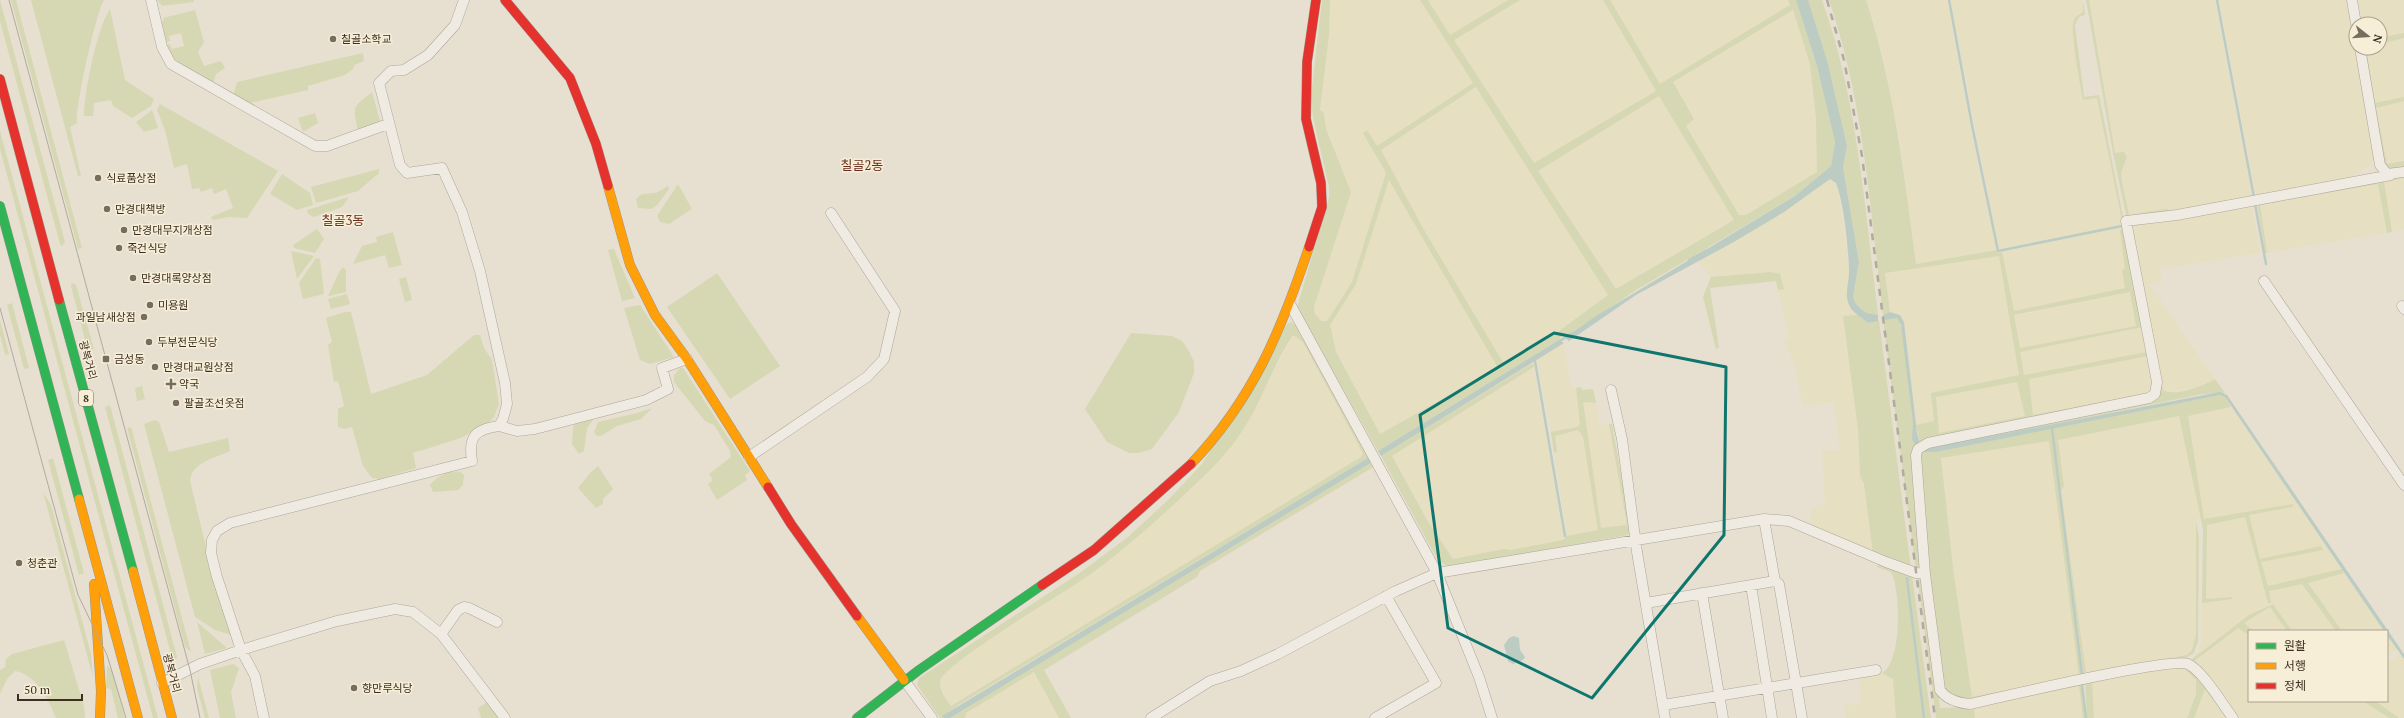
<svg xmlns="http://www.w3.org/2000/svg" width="2404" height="718" font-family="'PT Serif','Noto Sans KR',serif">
  <rect width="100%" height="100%" fill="#e7e0d1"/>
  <path fill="#e6dfc2" d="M1330 0H1420L1474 83 1377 146 1367 130 1363 133 1386 173 1352 282 1327 321H1321L1318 318 1314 307 1351 192 1326 129 1324 113 1320 110 1329 35Z
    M1428 0H1508L1450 35Z
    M1520 0H1603L1656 91 1534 164 1454 40Z
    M1610 0H1788L1790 5 1660 84Z
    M1866 0H1947L1971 128 1997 250 1916 264 1900 142 1882 52Z
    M1950 0H2082L2084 12 2073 22 2083 100 2097 98 2123 225 1999 249Z
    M2089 0H2215L2253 197 2172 211 2166 209 2129 216 2122 182 2121 173 2127 157 2115 153Z
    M2219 0H2348L2374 157 2372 164 2349 178 2256 196Z
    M2358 0H2404V33L2380 38V24H2362Z
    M1792 9 1810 64 1816 118 1817 172 1746 215H1739L1686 126 1673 82Z
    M2404 38V97L2375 103 2366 48H2380V44Z
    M1477 87 1608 295 1559 331 1504 364 1424 230 1381 150Z
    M1659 96 1734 220 1616 289 1538 171Z
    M2404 101V161L2387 164 2376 107Z
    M2404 178V230L2392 232 2384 182Z
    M1389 179 1498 368 1380 434 1336 352 1330 325 1356 283Z
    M1830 179 1834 181 1837 185 1841 207 1849 268 1847 295 1850 307 1858 315 1843 317 1858 430 1860 476 1864 484 1873 553 1816 529 1810 524 1811 508 1825 503 1822 451 1840 449 1833 402 1802 406 1796 370 1784 340 1789 339 1778 290 1784 289 1780 274 1771 272 1711 277 1698 261 1784 212Z
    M2378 184 2387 233 2267 253 2260 205Z
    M2252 206 2260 253 2160 269 2162 282 2149 284 2215 379 2202 387 2165 392 2163 390 2131 224 2154 219 2155 223Z
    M2122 227 2125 268 2122 270 2125 288 2014 311 2002 252Z
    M1999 255 2019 375 1931 393 1934 422 1916 425 1904 322 1900 315 1890 312 1885 273Z
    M2131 292 2136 326 2020 348 2014 316Z
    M2143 327 2147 352 2024 375 2020 352Z
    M1293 335 1303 342 1359 446 1363 454 1361 457 951 707 940 686 941 680 946 672 985 643 1085 578 1130 544 1201 480 1241 434Z
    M1564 343 1571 388H1576L1580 424 1577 427 1551 432 1537 360Z
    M2148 356 2153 381 2152 388 2147 393 2033 415 2029 379Z
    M1534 367 1564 538 1563 540 1511 550 1504 549 1453 559 1427 520 1391 457Z
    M2017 382 2025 416 1939 433 1936 397Z
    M1583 402 1596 403 1600 425 1609 424 1627 526 1601 528Z
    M2231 407 2321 537 2342 569 2268 587 2261 562 2319 549 2321 551V546L2260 559 2248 515 2292 507 2204 519 2188 416Z
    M2180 416 2201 519 2196 521V634L2192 650 2187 655 2086 674 2061 491 2064 486 2058 440Z
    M1578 430 1583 437 1598 530 1567 536 1554 453 1557 451 1555 436Z
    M2049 441 2079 676 1971 697 1954 576 1941 458Z
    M2245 517 2268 603 2269 591 2302 584 2336 631H2292L2272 604 2264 607 2212 642 2195 657 2201 644 2202 603 2232 599V597L2206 599 2207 525Z
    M2344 573 2384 631H2342L2308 582Z
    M2271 607 2287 631H2253L2244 623Z
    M2238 628 2249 635V701H2363L2389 718H2237L2194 661Z
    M2387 635 2397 650 2387 656Z
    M2400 654 2404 659V718H2399L2375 701H2387V663Z
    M2182 668 2193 675 2198 686 2187 718H2094L2092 681 2157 669Z
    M1031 672H1034L1059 718H965V714Z
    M1882 673 1893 679 1896 718H1845L1844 706 1860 703 1859 676Z
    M2079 686 2083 718H1975L1974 708Z
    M2205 689 2211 695 2226 718H2194Z"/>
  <path fill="#d6d7b3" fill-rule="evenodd" d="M0 0 65 242 62 246 60 244 0 21Z
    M11 0H16L82 248 78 249Z
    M31 0H104C96 13 75 107 77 123L70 127 81 176H78Z
    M157 0H194V2L162 6Z
    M1322 0H1330L1329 35 1320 110 1324 113 1326 129 1351 192 1314 307 1315 314 1321 321H1327L1352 282 1386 173 1363 133 1367 130 1377 146 1473 83 1420 0H1428L1450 35 1508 0H1520L1454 40 1534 163 1656 91 1603 0H1610L1660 84 1790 5 1788 0H1796L1817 66 1835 142 1831 166 1795 196 1636 290 1565 338 1562 336 1559 340 1378 451 1297 308 1329 197V187L1313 118 1311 96ZM1793 10 1810 64 1816 118 1817 172 1746 215H1739L1686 126 1694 119 1673 82ZM1476 87 1608 295 1559 331 1504 364 1424 230 1381 150ZM1659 96 1734 220 1616 289 1538 171ZM1389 180 1498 368 1380 434 1336 352 1330 325 1356 284Z
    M1808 0H1822C1858 101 1865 210 1878 315L1867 313 1861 309 1856 304 1853 297 1859 262 1843 167 1847 146 1845 137 1827 60Z
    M1829 0H1866C1894 86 1904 174 1916 264L1997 250V253L2002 252 2014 311 2125 288 2122 270 2125 268 2120 231 2123 225 2097 98 2083 100C2081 87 2069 29 2074 20 2076 16 2080 14 2083 12V0L2085 15 2079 17 2075 25 2084 97 2099 95 2156 383 2151 395 1931 439 1920 444 1916 425 1934 421 1931 393 2019 375 1999 256 1885 273 1890 312 1883 315C1870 209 1864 102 1829 0ZM2130 292 2136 326 2020 348 2014 315ZM2143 327 2147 352 2024 375 2020 352ZM2148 356C2150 367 2158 386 2147 393L2033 415 2029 379ZM2017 382 2025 416 1939 433 1936 397Z
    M2086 0H2089L2115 153 2124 152 2127 157 2121 173 2122 182 2129 215 2166 209 2172 211 2253 197 2127 219 2113 153Z
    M110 9 125 80 154 99 151 106 132 118 113 106 111 100 94 103 93 116H84C84 93 97 27 110 9Z
    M195 10 204 42 198 52 204 66 221 61 225 68 216 74 213 84 172 61 167 45 170 44 172 49 184 46 181 33 169 36 170 41 166 42 161 22 164 21 163 18Z
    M2404 33V38L2380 44V38Z
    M2362 48H2366L2375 103 2404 97V101L2376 108 2387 164 2404 161V170L2391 173 2384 165Z
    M363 53 364 61 354 65 353 69 345 75 308 86V90L250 103 233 96 237 82Z
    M372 92 380 121 377 125 358 130C352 106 353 107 372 92Z
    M160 104 278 171 247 218 228 217 213 220 211 217 233 208 226 189 214 194 212 188 201 192 199 188 192 189 187 164 174 168 165 130 157 110Z
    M152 110 158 128 144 132 136 122Z
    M315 113 318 123 303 132 298 118Z
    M0 131 158 718H153L0 149Z
    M379 169V173L358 191 316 203 311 187Z
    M282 174 310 193 313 205 297 210 270 194Z
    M2404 175V178L2384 182 2392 232 2387 233 2378 184 2260 205 2267 253H2265L2257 202Z
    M678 184 692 209 669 224 660 222 657 216Z
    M668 186 669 189 658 204 652 209 638 208 636 199 642 194 656 193Z
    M349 197 342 207 314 217 308 214 307 210Z
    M2131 224 2163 390C2175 397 2204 386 2215 379L2225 393 2203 394 1920 451 1936 452 2051 428 2053 440 2082 678 1970 700 1957 698 1944 691 1930 588 1918 466 1920 451 1929 445 2107 409 2150 400 2157 396 2160 387 2129 227ZM2049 441 2079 676 1972 697 1954 576 1941 458Z
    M317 229 324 239 315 253 294 248 293 245Z
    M393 232 402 265 389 268 385 255 353 264 362 246 377 242 376 237Z
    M614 249 635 298 622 301 608 250Z
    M291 251 314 256 297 279Z
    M316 258 320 259 324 294 303 299 299 283Z
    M343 267 346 270V292L328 296 339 272Z
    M1771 272 1780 274 1784 289 1778 290 1776 281 1710 288 1719 348 1716 349 1703 297 1711 277Z
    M717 273 780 366 730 399 667 307Z
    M406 277 412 300 405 302 399 279Z
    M72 283 76 285 94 349 88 351 71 286Z
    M347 294 350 304 331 309 328 299Z
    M12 303 29 368 24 369 7 305Z
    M640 305 674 357 650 364 640 360 624 308Z
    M345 312H351L371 394 427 375 474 335H480L484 348 492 360 499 404 494 417 488 423 461 438 413 453 416 468 380 479 372 478 363 466 352 427 344 429 338 427V409L344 406 338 381 334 382 328 345 332 342 326 318Z
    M1858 315 1868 323 1879 320 1911 569 1873 553 1864 484 1860 476 1858 430 1843 316Z
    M1886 318H1897L1900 323C1909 352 1909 385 1912 415 1914 427 1913 435 1916 446L1921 570 1916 571 1883 320Z
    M0 320 9 354 5 355 0 335Z
    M1291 322 1297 326 1371 456 960 704 943 716 944 718H940L917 685 919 678 1081 572 1128 537 1168 500 1202 464 1287 324ZM1293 335 1303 342 1359 446 1363 454 1361 457 951 706C946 699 937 688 941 679 950 661 1056 597 1079 582 1113 559 1143 533 1172 506 1197 483 1222 461 1241 433 1262 402 1272 366 1293 335Z
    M1131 333 1172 336 1182 341 1189 351 1194 362V373L1179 412 1152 449 1139 453H1129L1107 442 1085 409Z
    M1533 363 1534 367 1392 456 1427 520 1453 559 1504 549 1511 550 1563 540 1567 536 1598 530 1583 437 1578 430 1555 436 1557 451 1554 453 1551 432 1577 427 1580 424 1576 388 1581 387 1582 390 1593 389 1596 403 1583 402 1601 528 1627 525 1609 424H1612L1631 529 1628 535 1448 567 1438 560 1430 546 1381 456Z
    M680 368H683L750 471 745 475 747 480 717 500 708 484 713 480 709 474 731 457 730 451 714 425 705 421 674 382V375Z
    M142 386 145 399 137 401 135 388Z
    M2220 395 2225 397 2231 407 2188 416 2204 519 2293 504 2292 507 2249 515 2260 559 2321 546 2323 550 2261 562 2268 586 2342 569 2344 573 2308 583 2342 631H2336L2302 584 2269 591 2271 603H2268L2245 517 2207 525 2206 599 2232 597V599L2202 603 2203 529 2179 416 2058 440 2064 486 2061 491 2086 674 2187 655 2192 650 2196 634V521L2199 537 2198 641 2194 653 2183 660 2084 678 2053 428Z
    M110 405 177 657 175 660 172 658 105 407Z
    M652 408 641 419 617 426 601 436H597L594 432 598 422 637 413Z
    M596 416 587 428 584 451 579 454 572 444 573 428 575 422Z
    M155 420 159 422 169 452 228 438 230 451C215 458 192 462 190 481L209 559 231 635 215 630 195 617 144 424Z
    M131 427 191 652 185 647 127 428Z
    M53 458 84 573 79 575 48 460Z
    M1374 461 1375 466 1200 571 1197 577 1044 670 1071 718H1059L1034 672 966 713 965 718H950Z
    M598 466 613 489 603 499V504L596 508 578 488 590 473Z
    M460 472 464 475 463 485 458 490 433 492 430 485C439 475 447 471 460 472Z
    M43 492 51 505 91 654 93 677Z
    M1878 564 1906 573 1923 718H1896L1893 679 1882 673C1902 663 1901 590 1891 572L1877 567Z
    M1907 573 1912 575 1931 718H1924Z
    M1917 575 1922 577 1940 708 1969 707 2082 682 2085 718H2083L2079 686 1974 708 1975 718H1936Z
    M2273 604 2292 631H2287L2270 607 2244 623 2253 631H2249V635L2238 628 2194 661 2196 665 2193 663 2192 659 2249 615Z
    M197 622 227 648 205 654Z
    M64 640 84 706 85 718H56C49 701 36 674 15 671L7 679 0 694V670L5 667 6 659 12 654Z
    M233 664 239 668 231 692 236 718H220L210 670Z
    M2171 664 2190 668 2231 718H2226L2205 689 2194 718H2187L2196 694V680L2185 669 2171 667 2092 681 2094 718H2087L2085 682Z
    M107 665 112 670 125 718H118L111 689 106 688Z
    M198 677 209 718H205L197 688Z
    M2363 701H2375L2399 718H2389Z
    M488 702 500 718H481L478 708Z"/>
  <path fill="#bcccc2" d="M1796 0H1808L1827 60 1845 137 1847 146 1843 167 1859 262 1853 297 1856 304 1861 309 1867 313 1878 315V321L1868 323C1863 318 1854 314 1850 307 1843 294 1850 282 1849 268 1848 245 1844 204 1836 183L1830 179 1784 212 1732 243 1636 295 1569 341 1565 338 1596 316 1795 196 1831 166 1835 142 1817 66Z
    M1890 312 1900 315 1904 322 1917 433 1920 444 1916 446 1912 439 1913 423 1901 325 1897 318 1883 320V315Z
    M1559 340 1564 343 1381 456 1378 451Z
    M2220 392 2227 395 2404 654V659L2387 635V631H2384L2225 397 2220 395 1936 452H1921L1924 449Z
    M1371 456 1374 461 950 718H944L942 716Z
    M1514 636 1519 638 1520 650 1525 657 1523 660 1513 664 1508 661 1504 645 1509 638Z"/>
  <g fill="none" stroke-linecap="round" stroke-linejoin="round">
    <path stroke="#bcccc2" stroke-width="2.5" d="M1949 0 1972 125 1998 251 2122 226
      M2217 0 2254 197
      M2255 204 2266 264
      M1689 260 1707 250
      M1558 342 1573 333
      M1535 361 1565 536
      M2052 428 2082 674
      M1907 578 1924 718
      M2084 682 2082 685 2086 718"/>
    <defs>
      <path id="street" d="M151 0 162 47 171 64 315 146H327L388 124
        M2352 0 2356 24
        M2360 48 2380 165 2387 174 2404 172
        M2264 281 2404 485
        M1290 304 1437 573 1479 677 1492 718
        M2402 306 2404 309
        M1611 390 1622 439 1637 552 1665 718
        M499 426 517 431 535 429 646 400 668 389 662 368 687 359
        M749 457 867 377 884 359 895 311 831 213
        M1764 519 1789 521 1886 562 1916 573 1925 574
        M1775 581 1779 584 1802 718
        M1751 585 1772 718
        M1702 593 1723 718
        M441 634 458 610 464 607 469 608 497 622
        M904 680 932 718
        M162 683 200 664 241 650 337 621 395 609 413 612 441 634 505 718
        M1663 705 1876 670
        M264 718 255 676 241 650 217 577 211 553 212 540 217 531 230 523 472 461C468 437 475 429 499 426L503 419 507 404 505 383 480 271 462 212 442 168 407 173 400 165 379 83 391 71 404 70 428 55 455 25 464 0
        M1151 718 1210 681 1241 671 1278 654 1396 591 1437 573 1764 519 1775 581 1646 603
        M1375 718 1436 683 1386 596
        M2233 718C2223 705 2203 671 2188 664 2170 657 2002 697 1970 704 1958 703 1947 700 1940 690L1925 574 1916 455 1918 449 1928 443 2149 398 2155 394 2157 382 2126 221 2177 215 2391 175"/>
      <path id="fast" d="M0 206 79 499
        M59 300 133 571
        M857 718 919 670 1042 585"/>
      <path id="slow" d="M608 186 630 265 655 315 687 359 768 487
        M1191 464C1253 399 1281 331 1309 247
        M79 499 138 718
        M133 571 172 718
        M94 584 101 691 100 718
        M857 616 904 680"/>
      <path id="jam" d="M505 0 570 78 596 144 608 186
        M0 79 59 300
        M1309 247 1322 207 1321 183 1306 119 1307 62 1316 0
        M768 487 791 524 857 616
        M1042 585 1094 550 1191 464"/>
    </defs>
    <use href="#street" stroke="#ada599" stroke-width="11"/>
    <use href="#fast" stroke="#9c958a" stroke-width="10"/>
    <use href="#slow" stroke="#9c958a" stroke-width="10"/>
    <use href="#jam" stroke="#9c958a" stroke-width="10"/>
    <use href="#street" stroke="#efebe3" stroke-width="10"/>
    <use href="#fast" stroke="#30b455" stroke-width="9"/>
    <use href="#slow" stroke="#ff9f0a" stroke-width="9"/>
    <use href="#jam" stroke="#e5322d" stroke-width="9"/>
    <path stroke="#afaaa2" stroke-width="1" d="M9 0 190 670 200 718
      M0 308 78 595 107 655 126 718"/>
    <path stroke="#afaaa2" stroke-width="2.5" stroke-dasharray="7 7" stroke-linecap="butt" d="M1827 0 1844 60 1862 156 1935 718"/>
  </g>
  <path fill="none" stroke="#0f766e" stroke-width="3" stroke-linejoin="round" d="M1554 333 1726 367 1724 535 1592 698 1448 628 1420 415Z"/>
  <g fill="#786c5e" stroke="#f7eed8" stroke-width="1.5">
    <circle cx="333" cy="39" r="4"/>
    <circle cx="98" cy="178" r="4"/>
    <circle cx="107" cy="209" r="4"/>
    <circle cx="124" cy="230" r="4"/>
    <circle cx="119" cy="248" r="4"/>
    <circle cx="133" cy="278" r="4"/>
    <circle cx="150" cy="305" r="4"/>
    <circle cx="144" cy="317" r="4"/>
    <circle cx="149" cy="342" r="4"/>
    <rect x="102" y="355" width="8" height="8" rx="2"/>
    <circle cx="155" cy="367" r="4"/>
    <path d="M169 378h4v4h4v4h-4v4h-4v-4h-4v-4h4z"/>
    <circle cx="176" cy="403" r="4"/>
    <circle cx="19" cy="563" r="4"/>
    <circle cx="354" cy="688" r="4"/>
  </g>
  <g text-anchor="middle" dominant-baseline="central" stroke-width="3" stroke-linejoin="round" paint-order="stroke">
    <rect fill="#f7eed8" stroke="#756857" stroke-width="1" x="79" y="390" width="14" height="16" rx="3"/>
    <g font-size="10" font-weight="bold" fill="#3d2e20">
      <text x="86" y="398">8</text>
    </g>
    <g font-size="11" fill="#3d2e20" stroke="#f7eed8" text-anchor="start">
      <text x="341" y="39">칠골소학교</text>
      <text x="106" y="178">식료품상점</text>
      <text x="115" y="209">만경대책방</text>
      <text x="132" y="230">만경대무지개상점</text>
      <text x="127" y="248">죽건식당</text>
      <text x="141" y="278">만경대록양상점</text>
      <text x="158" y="305">미용원</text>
      <text x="136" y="317" text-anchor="end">과일남새상점</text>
      <text x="157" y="342">두부전문식당</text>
      <text x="114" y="359">금성동</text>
      <text x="163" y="367">만경대교원상점</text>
      <text x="179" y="384">약국</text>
      <text x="184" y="403">팔골조선옷점</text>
      <text x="27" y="563">청춘관</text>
      <text x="362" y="688">향만루식당</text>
    </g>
    <g font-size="11" fill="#3d2e20" stroke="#f7eed8">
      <text transform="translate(88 360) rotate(75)">광복거리</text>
      <text transform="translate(172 673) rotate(75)">광복거리</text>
    </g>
    <g font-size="13" fill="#6b2e1e" stroke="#f7eed8">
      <text x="862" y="165">칠골2동</text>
      <text x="343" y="220">칠골3동</text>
    </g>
  </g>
  <rect x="2248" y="630" width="140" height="72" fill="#f7eed8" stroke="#ada18e"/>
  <rect x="2256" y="643" width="20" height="6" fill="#30b455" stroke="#ada18e"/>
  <text x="2284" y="650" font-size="12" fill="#3d2e20">원활</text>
  <rect x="2256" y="663" width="20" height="6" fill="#ff9f0a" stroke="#ada18e"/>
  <text x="2284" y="670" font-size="12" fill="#3d2e20">서행</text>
  <rect x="2256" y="683" width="20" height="6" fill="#e5322d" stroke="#ada18e"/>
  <text x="2284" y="690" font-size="12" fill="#3d2e20">정체</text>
  <g transform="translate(2368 36) rotate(107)"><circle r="19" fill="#f7eed8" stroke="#ada18e"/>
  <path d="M0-3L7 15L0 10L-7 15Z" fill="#786c5e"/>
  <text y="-6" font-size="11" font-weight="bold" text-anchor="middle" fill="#3d2e20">N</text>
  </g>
  <path d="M18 694v6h64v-6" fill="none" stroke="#3d2e20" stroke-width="2"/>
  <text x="24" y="694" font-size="12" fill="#3d2e20" stroke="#f7eed8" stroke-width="3" paint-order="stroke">50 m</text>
</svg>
